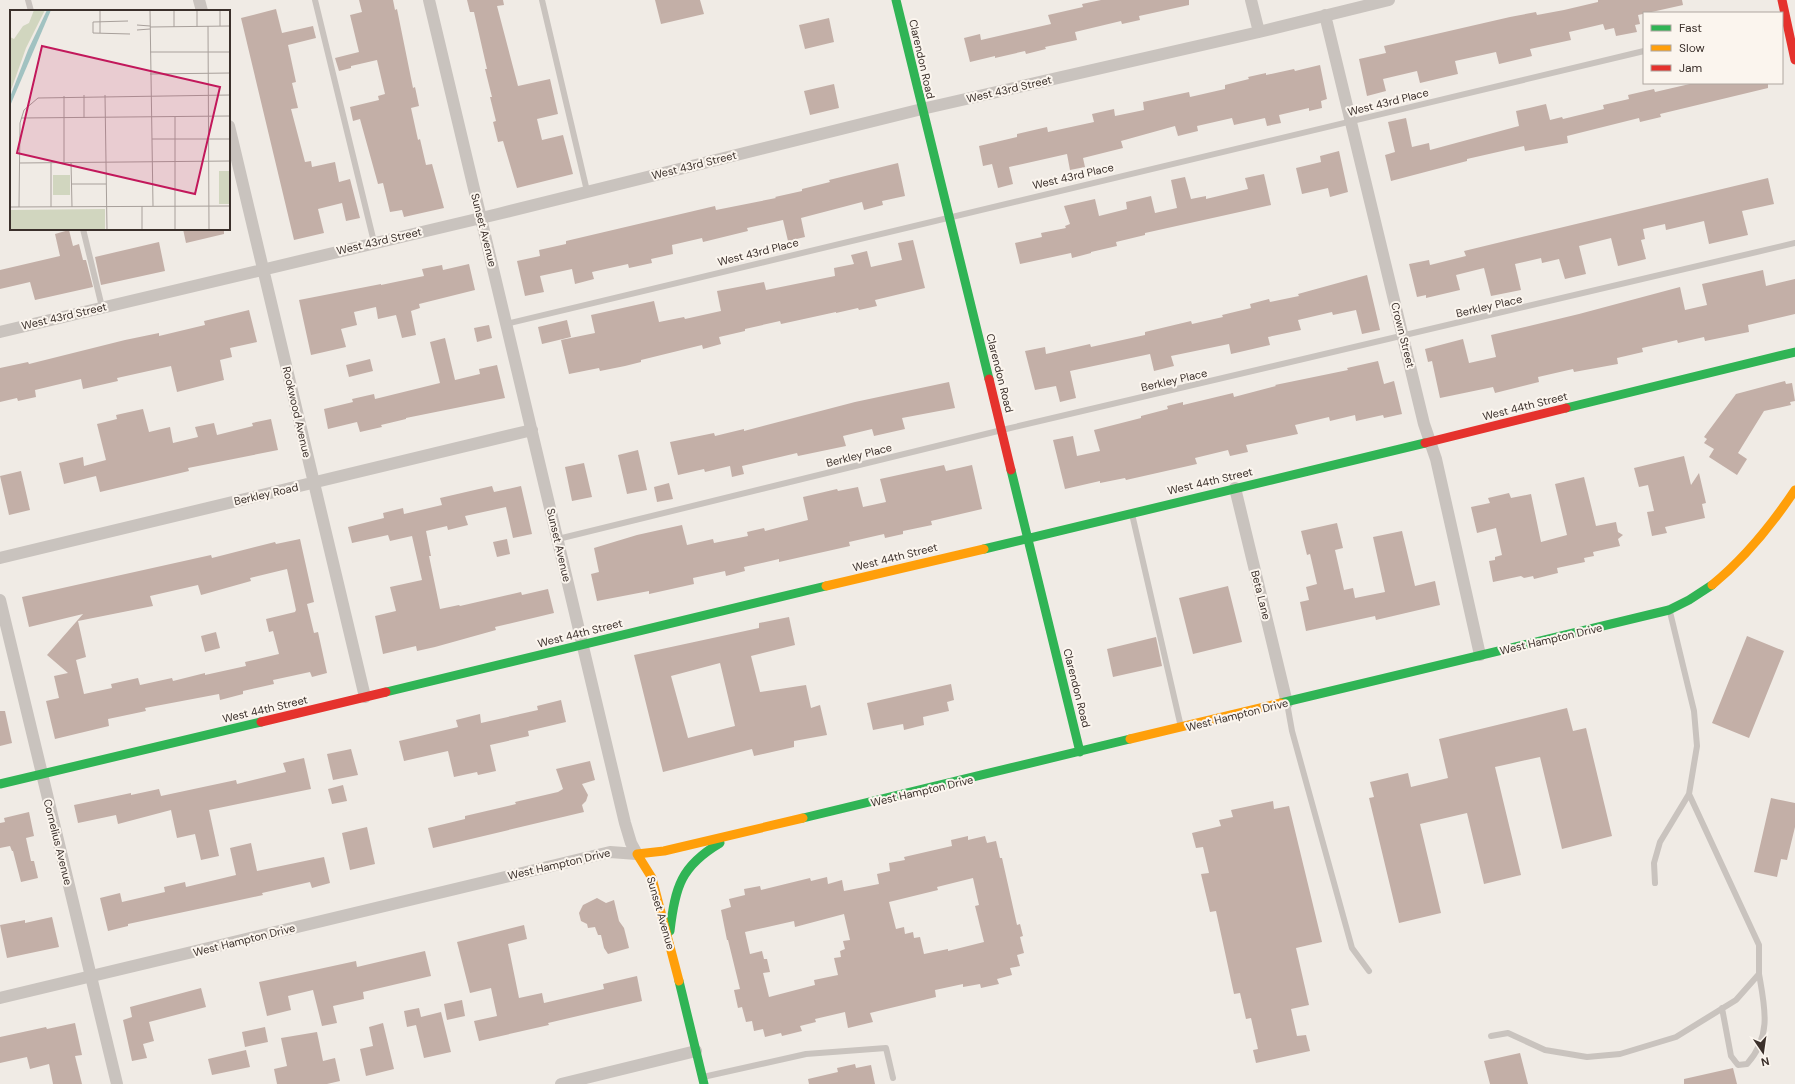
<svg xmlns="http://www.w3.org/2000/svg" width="1795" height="1084" font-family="'DM Sans',sans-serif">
  <rect width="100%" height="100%" fill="#f0ebe5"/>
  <path fill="#c3afa7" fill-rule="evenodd" d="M359 0H393L395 10 397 9 413 88 415 87 419 106 411 108 418 140 420 139 426 165 432 164 444 208 404 217 402 210 390 212 383 183 378 184 360 119 353 121 350 107 379 100 378 96 385 94 377 60 351 66V68L339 71 335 58 359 52 350 15 362 12Z
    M467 0H503L504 5 497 6 518 86 550 79 558 114 537 119 542 140 563 135 573 174 517 188 503 141 498 142 493 122 496 121 490 97H492L485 69H487L474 12H470Z
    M655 0H700L704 14 661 24Z
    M1101 0H1189V5L1139 16 1140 20 1122 24 1121 21 1075 32 1077 40 1045 47 1046 49 1026 54 1025 51 995 58V56L970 62 964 38 980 34 981 40 1051 24 1048 15 1083 7 1082 4Z
    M1598 0H1682L1683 5 1638 15 1640 24 1635 25 1637 32 1616 36 1614 28 1605 30 1603 24 1569 32 1571 40 1530 49 1532 56 1499 64 1496 52 1455 61 1458 74 1420 83 1417 71 1383 79 1386 91 1367 96 1359 59 1386 53 1384 46 1510 17 1536 12 1537 15 1564 10 1598 2Z
    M276 9 282 33 313 26 316 38 288 45 296 82 292 83 298 108 291 109 305 162 311 161 312 167 335 162 339 182 350 179 360 218 346 221 342 203 318 209 324 233 294 240 241 18Z
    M829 18 834 42 805 49 799 25Z
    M1320 65 1327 99 1321 101 1322 108 1309 111V108L1279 115 1281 123 1267 126 1265 118 1234 125 1232 118 1197 126 1198 131 1178 136 1175 126 1121 141 1123 148 1083 158 1085 167 1070 170 1067 154 1009 167 1013 184 998 188 992 164 983 166 979 146 1017 137V134L1047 127 1048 132 1094 122 1092 114 1114 109 1115 116 1144 110 1143 102 1189 92 1190 97 1225 89V85L1249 79 1248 77 1266 73V75L1294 69 1295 71Z
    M1694 83H1768V88L1660 114 1661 117 1640 122 1639 118 1567 136 1568 143 1525 151 1524 146 1467 159V161L1391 181 1385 155 1395 152 1388 122 1406 118 1412 147 1429 143 1430 150 1519 126 1516 111 1546 104 1550 120 1562 117 1563 119 1604 109 1603 105 1629 99 1628 95 1654 89 1655 92Z
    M834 84 839 108 810 115 804 91Z
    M1339 151 1348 192 1330 197 1328 188 1302 194 1296 168 1321 162 1320 156Z
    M898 163 905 196 882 201 883 205 864 210 862 202 801 218 805 237 788 241 783 220 747 228 748 231 703 242 702 238 672 245 673 254 651 259 652 263 629 268 628 264 592 272 594 279 575 284 572 269 540 276 544 292 525 296 517 261 540 256 539 250 566 244V241L715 206 716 210 776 198 775 197 802 191V189L830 182 829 180Z
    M1264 174 1271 205 1145 233V235L1116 242 1117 246 1091 252V253L1072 258 1071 253 1020 264 1015 243 1042 237 1041 233 1066 228 1065 226 1070 224 1064 206 1095 199 1099 216 1127 209 1126 202 1151 196 1155 213 1177 208 1171 180 1185 177 1191 199 1206 196V199L1248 189 1245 178Z
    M1768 178 1774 204 1742 211 1748 235 1709 244 1704 221 1666 230 1665 224 1643 229 1645 239 1641 240 1646 259 1618 266 1611 238 1579 246 1586 274 1565 279 1559 259 1542 263 1541 258 1515 264 1521 290 1491 296 1484 268 1456 275 1460 290 1426 298V295L1417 297 1409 264 1429 260 1430 265 1466 256 1464 251Z
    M183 229H224V234L186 243Z
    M69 230 73 246 79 244 83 260H86L93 287 35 300 30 282 0 289V270L60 256 55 234Z
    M913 240 925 288 875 300 877 306 859 310 858 308 836 313V312L781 324 780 321 745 329V331L719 337 721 344 703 349 702 345 641 360V362L625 366 600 371 599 368 569 374 561 340 595 333 591 315 654 301 659 322 684 317 685 319 721 311 717 291 764 282 766 290 835 276 834 268 854 264 851 255 867 251 871 267 902 260 898 243Z
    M159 242 165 271 101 285 95 257Z
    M469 264 475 290 419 304 420 308 411 311 416 335 402 338 396 315 378 319 376 307 354 312 357 325 341 329 346 347 311 355 299 300 381 284V285L424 276 422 269 442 265 443 270Z
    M1763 270 1766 286 1795 279V314L1748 325 1749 332 1705 341 1704 337 1678 343 1677 340 1642 348 1643 352 1617 358 1618 364 1574 372 1573 369 1538 377 1539 382 1495 393 1493 387 1440 398 1432 361 1428 362 1425 349 1463 339 1469 363 1496 357 1491 335 1579 314 1680 287 1685 310 1707 305 1702 284Z
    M1367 275 1380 330 1362 334 1356 310 1333 315 1332 312 1298 320 1301 330 1268 337 1270 345 1231 354 1229 344 1171 356 1174 366 1154 371 1150 354 1070 371 1076 398 1060 402 1056 386 1035 390 1025 351 1045 347 1046 354 1090 344 1091 347 1145 335V332L1191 321 1192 324 1223 317 1222 315 1251 308 1250 304 1269 299 1270 302 1299 296 1298 294Z
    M249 310 257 342 230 348 232 357 220 360 224 380 177 392 171 366 117 378 118 381 83 389 81 379 35 390 36 397 18 401 17 398 0 402V368L28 362 29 364 125 340 159 333V336L205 325 204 321Z
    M567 320 571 337 542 344 538 327Z
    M489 325 492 338 477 342 474 328Z
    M445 338 455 380 480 374 479 369 497 365 505 398 406 418V419L381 425 382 427 360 432 357 422 328 429 324 409 353 402 352 399 374 394 375 399 440 383 430 342Z
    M370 359 373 371 349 377 346 365Z
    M1378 361 1384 384 1394 381 1402 414 1384 418 1383 415 1356 421 1355 415 1330 421 1329 417 1295 425 1298 434 1246 445 1248 452 1230 456 1228 450 1195 458 1197 464 1126 480 1125 478 1100 483V481L1065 489 1053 440 1073 436 1077 456 1100 451 1094 430 1141 418V416L1168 409 1167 406 1183 402V405L1233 393 1234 397 1276 386 1275 385 1348 370 1347 368Z
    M1785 381 1786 384 1792 383 1795 401 1790 402 1791 405 1764 411 1738 453 1747 459 1737 475 1709 457 1714 449 1704 443 1707 439 1704 437 1736 394Z
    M949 382 955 408 902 418 905 429 874 436 872 429 843 436 846 446 798 456 797 453 742 466 744 474 732 477 730 466 705 472 704 469 678 475 670 442 714 433 715 436 744 429V431L855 402Z
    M143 409 149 432 170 427 173 443 198 437 195 427 214 423 217 435 253 426 252 423 271 419 278 450 188 468 189 471 100 492 96 476 64 484 59 463 83 457 84 466 106 460 97 424 117 419 116 415Z
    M638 450 647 490 627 494 618 455Z
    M1684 456 1691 485 1699 473 1706 503 1702 504 1705 518 1665 527 1667 533 1652 536 1647 512 1654 511 1648 485 1639 487 1634 468Z
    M584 463 592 497 572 501 565 467Z
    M944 465 946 471 972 465 982 509 931 521 932 525 903 531V534L885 538 884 534 849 542 850 546 779 562V559L744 567 745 571 726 576 725 571 693 578 694 584 649 594V591L597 601 591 574 599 572 594 548 637 535 682 525 687 545 713 539 714 543 748 536 747 532 764 528 765 531 808 520 803 497 837 489 838 491 858 487 863 507 886 502 880 479Z
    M21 471 30 510 9 515 0 476Z
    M1584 477 1596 526 1616 522 1618 532 1623 535 1618 539 1620 546 1593 552 1594 556 1584 558 1585 562 1557 568 1558 573 1534 579 1533 576 1524 578 1521 576 1493 582 1489 561 1495 560V557L1502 555 1496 528 1477 533 1471 507 1490 503 1488 498 1509 493 1511 498 1531 494 1541 542 1567 535 1555 484Z
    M669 483 673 499 657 502 654 487Z
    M492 486 494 492 521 486 532 534 513 538 506 507 465 516 468 525 448 530 447 526 426 531 431 556H429L440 609 459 605 460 606 521 592 522 595 548 589 554 613 495 627 496 630 435 647 417 651 416 646 383 654 375 616 396 611 390 587 422 580 412 536 390 541 388 535 352 543 348 527 384 518 383 513 403 508 404 514 442 505 440 498Z
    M1337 523 1343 548 1335 550 1344 590 1353 588 1355 598 1385 592 1373 537 1402 531 1415 586 1435 581 1440 605 1376 620 1375 616 1306 631 1300 602 1309 600 1306 587 1317 584 1310 554 1307 555 1301 531Z
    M300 539 314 602 307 604 314 633 318 632 327 673 312 677 310 672 273 680 274 684 243 691V694L220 700 219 694 145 708 146 711 108 719 109 726 55 739 46 701 59 698 54 676 68 673 47 655 83 614 29 627 22 597 211 555 212 558 275 542 276 544ZM287 569 296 610 295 612 266 619 269 632 273 631 279 654 245 662 246 666 205 675V673L173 681 172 678 140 685 138 678 111 684 112 688 84 694 76 660 86 657 78 621 153 606 150 596 198 585 201 595 251 581 250 578Z
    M507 539 510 554 497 557 493 542Z
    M1228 586 1242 642 1193 654 1179 598Z
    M789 617 795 645 751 656 760 692 806 685 811 708 820 705 827 735 794 741V747L754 756 752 749 663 772 634 655 759 628V623ZM720 663 735 726 688 738 671 676Z
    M216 632 220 648 205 652 201 636Z
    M1747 636 1784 651 1749 738 1712 723Z
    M1156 637 1162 666 1113 677 1107 649Z
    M951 684 954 700 947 702 949 711 923 717 924 725 904 730 903 724 873 730 867 703Z
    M561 700 566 722 528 731 529 736 490 745 496 771 478 775 477 772 454 777 448 751 404 761 399 741 458 727 456 720 480 714 481 723 538 710 537 706Z
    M1567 708 1573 731 1586 728 1612 836 1562 849 1540 757 1495 767 1521 875 1484 884 1467 813 1420 824 1441 913 1399 923 1369 798 1374 797 1370 782 1408 773 1411 787 1448 778 1439 739Z
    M0 711H5L12 743 0 746Z
    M351 749 358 775 333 780 327 754Z
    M304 758 311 789 209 810 219 856 201 860 195 834 177 838 171 810 118 824 116 815 78 823 74 805 131 793V795L159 789 161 796 236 780 237 784 286 772 283 763Z
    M590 761 595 780 582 784 588 795 586 801 582 805 584 812 433 848 428 828 465 819V816L516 804 515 802 558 792 563 789 556 769Z
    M343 785 347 801 332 804 328 789Z
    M1771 798 1795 803V827L1787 860 1781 859 1777 877 1754 872Z
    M1273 801 1274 809 1289 806 1322 942 1296 948 1309 1005 1291 1009 1297 1036 1306 1035 1310 1051 1256 1063 1253 1050 1258 1049 1251 1018 1246 1019 1240 993 1234 994 1216 911 1210 912 1201 874 1209 873 1203 847 1196 848 1192 833 1221 826 1219 820 1233 817 1231 810Z
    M29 812 34 836 26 838 31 861H34L38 878 21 882 13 851H12L10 846 0 848V823L5 822 4 818Z
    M367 827 375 864 350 870 342 833Z
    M968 836V840L985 836 987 843 996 841 1000 858H1002L1017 925 1020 924 1023 936 1020 937 1024 953 1017 955 1020 966 1010 968 1012 975 997 979 999 984 981 988 980 984 963 987V984L935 990 936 997 870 1013 873 1022 848 1028 845 1012 815 1019 816 1022 800 1026 802 1031 782 1036 781 1033 765 1037 763 1029 754 1031 752 1021 746 1022 742 1007 738 1008 734 990 740 989 728 940H727L721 910 731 907 729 899 745 895 744 889 760 886 761 890 810 878 811 881 827 877 828 884 842 880 844 891 879 884 877 874 890 871 889 863 905 860 904 857 952 846 951 840ZM973 878 979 905 975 906 984 942 948 951V949L924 954 920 937 914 938 913 932 905 934 904 927 896 929 889 902 938 890 937 887ZM844 914 850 940 843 941 845 949 840 951 841 957 834 958 838 975 814 980 815 985 769 997 763 973 770 972 767 959H764L762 951 750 954 745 932 794 921 795 927Z
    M251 843 257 871 324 857 330 883 312 888 310 882 262 893 263 895 128 924V926L108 931 100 898 120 893 122 902 165 892 164 887 185 882 186 887 236 875 230 848Z
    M597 898 606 903 614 900 619 921 624 928 629 948 608 954 604 948 601 935H598L595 927 588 928 587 924 581 921 579 913 583 905Z
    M52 917 59 947 7 958 0 925 25 920V923Z
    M524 925 527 939 508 944 519 998 542 993 544 1003 604 989 603 984 637 976 642 1001 548 1023 549 1025 479 1041 474 1021 497 1016 491 988 470 993 457 942Z
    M425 951 431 976 363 992 364 999 333 1006 337 1023 322 1026 313 990 288 996 291 1010 267 1016 259 982 356 961 357 967Z
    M201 988 206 1007 149 1022 154 1041 143 1044 147 1058 132 1061 123 1020 132 1017 130 1007Z
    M462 1000 465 1016 447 1020 444 1004Z
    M419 1008 421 1017 441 1012 451 1052 424 1058 416 1025 407 1027 404 1011Z
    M75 1023 82 1055 75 1056 82 1084H53L49 1064 30 1069 27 1057 0 1063V1037L46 1027 47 1029Z
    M383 1023 394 1069 366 1076 360 1049 373 1046 369 1027Z
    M265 1027 268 1042 245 1047 242 1032Z
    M317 1032 323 1061 335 1058 340 1081 327 1084H277L274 1069 287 1066 281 1038Z
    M246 1050 250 1067 212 1075 208 1059Z
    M1520 1053 1528 1084H1490L1484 1061Z
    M855 1064 856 1068 871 1065 875 1084H809L808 1079 838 1072 837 1068Z
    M1733 1068 1737 1084H1684V1079Z"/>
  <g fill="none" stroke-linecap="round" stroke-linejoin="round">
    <path stroke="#c9c3be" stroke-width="6" d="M28 0 31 11
      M315 0 374 242
      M542 0 587 191
      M83 229 102 307
      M506 324C885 230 1265 142 1644 51
      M1132 514 1181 727
      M558 539 1002 430 1795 243
      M1287 703 1292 731 1352 948 1369 971
      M1655 883 1654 863 1660 842 1689 794 1697 746 1694 711 1670 612
      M1722 1008 1731 1056 1738 1065 1747 1064C1772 1036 1765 1008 1759 974
      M1491 1036 1508 1033 1545 1050 1587 1057 1620 1054 1676 1037 1736 1000 1759 974V945L1689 794
      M703 1077 806 1054 886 1048 893 1078"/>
    <path stroke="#c9c3be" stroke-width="12" d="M199 0 202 11
      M429 0 625 823 631 843 637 854
      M1251 0 1259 32
      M1325 15 1424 424 1436 459 1480 655
      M229 126 365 697
      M0 332 498 214 922 109 1259 32 1389 0
      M1235 488 1287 703
      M0 558 532 430
      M0 600 117 1084
      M0 998 610 852 637 854
      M561 1084 696 1051"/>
    <path stroke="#30b455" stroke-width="9" d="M896 0 989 379
      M1566 408 1795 352
      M1011 470 1080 752
      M984 549 1425 443
      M386 692 826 586
      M1281 703 1669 610 1689 600 1712 585
      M0 784 261 722
      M803 818 1130 739
      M670 931C675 887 681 866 720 843
      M679 981 704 1084"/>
    <path stroke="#ff9f0a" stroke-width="9" d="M1712 585C1745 558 1771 526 1795 490
      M826 586 984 549
      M1130 739 1281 703
      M637 854 664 851 803 818
      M637 854 652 878 679 981"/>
    <path stroke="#e5322d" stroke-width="9" d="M1782 0 1795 60
      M989 379 1011 470
      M1425 443 1566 408
      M261 722 386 692"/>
  </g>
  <g text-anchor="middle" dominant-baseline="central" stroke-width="4" stroke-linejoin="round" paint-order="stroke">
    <g font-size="11" fill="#3b302b" stroke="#fbf5ee">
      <text transform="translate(922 59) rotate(77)">Clarendon Road</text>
      <text transform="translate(1009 89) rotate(-13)">West 43rd Street</text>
      <text transform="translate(1388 102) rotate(-14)">West 43rd Place</text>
      <text transform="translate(694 165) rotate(-14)">West 43rd Street</text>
      <text transform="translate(1073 176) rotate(-13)">West 43rd Place</text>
      <text transform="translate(484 230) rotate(76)">Sunset Avenue</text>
      <text transform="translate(379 241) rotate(-13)">West 43rd Street</text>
      <text transform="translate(758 252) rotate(-14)">West 43rd Place</text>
      <text transform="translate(1489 306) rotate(-13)">Berkley Place</text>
      <text transform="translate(64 316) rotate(-13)">West 43rd Street</text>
      <text transform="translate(1403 335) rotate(76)">Crown Street</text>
      <text transform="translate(1000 373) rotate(76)">Clarendon Road</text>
      <text transform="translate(1174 380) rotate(-13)">Berkley Place</text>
      <text transform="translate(1525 406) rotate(-14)">West 44th Street</text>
      <text transform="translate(297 412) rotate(77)">Rookwood Avenue</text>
      <text transform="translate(859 455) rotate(-14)">Berkley Place</text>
      <text transform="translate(1210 481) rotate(-13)">West 44th Street</text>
      <text transform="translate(266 494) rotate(-13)">Berkley Road</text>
      <text transform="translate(559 545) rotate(77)">Sunset Avenue</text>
      <text transform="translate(895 557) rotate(-14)">West 44th Street</text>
      <text transform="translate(1261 595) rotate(76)">Beta Lane</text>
      <text transform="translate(580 633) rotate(-14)">West 44th Street</text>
      <text transform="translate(1551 639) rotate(-13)">West Hampton Drive</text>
      <text transform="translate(1077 688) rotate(76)">Clarendon Road</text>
      <text transform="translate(265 709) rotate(-13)">West 44th Street</text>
      <text transform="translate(1237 715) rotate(-14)">West Hampton Drive</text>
      <text transform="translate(922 791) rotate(-13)">West Hampton Drive</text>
      <text transform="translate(58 842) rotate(76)">Cornelius Avenue</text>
      <text transform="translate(559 864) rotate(-13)">West Hampton Drive</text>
      <text transform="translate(661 913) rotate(74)">Sunset Avenue</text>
      <text transform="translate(244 940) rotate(-14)">West Hampton Drive</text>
    </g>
  </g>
  <g transform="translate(10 10)">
    <rect width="220" height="220" fill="#f0ebe5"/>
    <path d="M24 0H35L16 38 0 83V27L4 29 13 16 19 13ZM209 161H220V194H209ZM43 165H60V185H43ZM95 199V220H0V200Z" fill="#d1d6bf"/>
    <path d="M37 0H41L0 96V87L18 40Z" fill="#a1c2c1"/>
    <path fill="none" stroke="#a8a09b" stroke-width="1" d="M90 0V23M140 0 143 196M164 0V17M187 0V17M210 0V16M118 11 83 12V23L120 24M127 15 140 16M198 16 199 220M140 17 220 16M127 20 140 19M140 42H220M140 64 220 63M74 85V108M95 85 97 220M54 86V152M165 107V220M11 108 220 106M142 129H220M41 152V197M61 152 62 197M9 153 220 151M62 174H96M132 196V220M0 197 220 196M9 197 10 113 14 100 28 88 220 85"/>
    <path fill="#c2185b" fill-opacity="0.15" stroke="#c2185b" stroke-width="2" d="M32 36 210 77 185 184 7 143Z"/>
    <rect width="220" height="220" fill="none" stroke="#3b302b" stroke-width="2"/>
  </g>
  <rect x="1643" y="12" width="140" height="72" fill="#fbf5ee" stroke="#aea6a0"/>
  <rect x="1651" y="25" width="20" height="6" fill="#30b455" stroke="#aea6a0"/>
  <text x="1679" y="32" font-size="12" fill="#3b302b">Fast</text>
  <rect x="1651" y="45" width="20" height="6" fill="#ff9f0a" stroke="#aea6a0"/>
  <text x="1679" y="52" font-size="12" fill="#3b302b">Slow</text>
  <rect x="1651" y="65" width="20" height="6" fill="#e5322d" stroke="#aea6a0"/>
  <text x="1679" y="72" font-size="12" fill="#3b302b">Jam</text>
  <g transform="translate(1763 1052) rotate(167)" stroke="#fbf5ee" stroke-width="3" paint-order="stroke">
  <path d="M0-3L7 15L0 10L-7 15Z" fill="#3b302b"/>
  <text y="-6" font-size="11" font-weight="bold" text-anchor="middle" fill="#3b302b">N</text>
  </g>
</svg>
